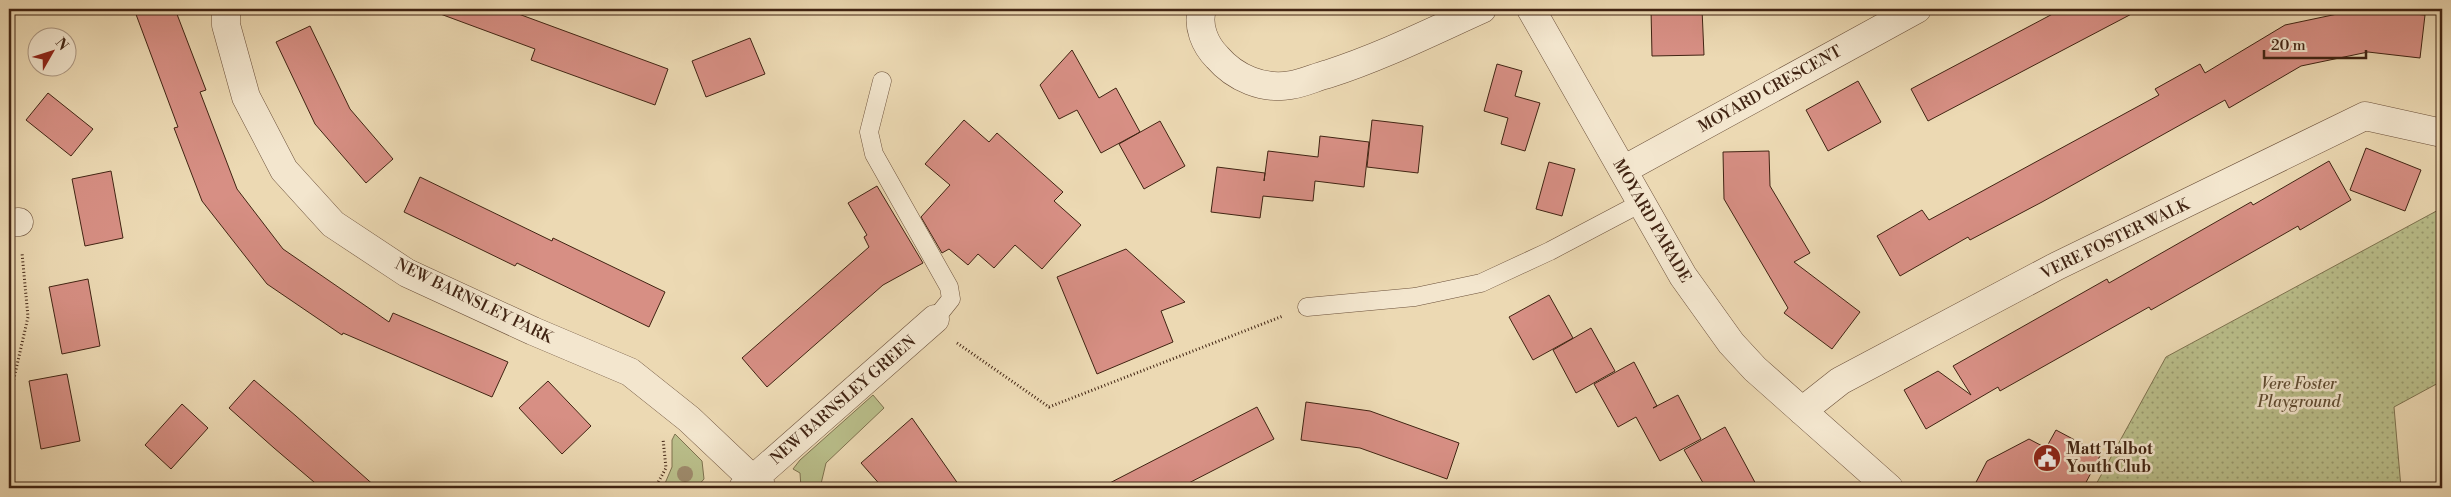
<svg xmlns="http://www.w3.org/2000/svg" width="2451" height="497" font-family="'Libre Bodoni',serif">
  <defs>
    <pattern id="park-dots" width="8" height="8" patternUnits="userSpaceOnUse" patternTransform="scale(1.25)"><rect width="8" height="8" fill="#babf8b"/><path d="M2 2h.1M6 6h.1" fill="none" stroke="#999b70" stroke-width="1.8" stroke-linecap="round"/></pattern>
  </defs>
  <rect width="100%" height="100%" fill="#ecd9b3"/>
  <filter id="stains"><feTurbulence type="fractalNoise" baseFrequency=".004" numOctaves="4"/><feColorMatrix values="0 0 0 0 .2 0 0 0 0 .09 0 0 0 0 .02 0 0 0 .5 -.17"/></filter>
  <radialGradient id="worn" r=".72"><stop offset=".6" stop-color="#630" stop-opacity="0"/><stop offset="1" stop-color="#630" stop-opacity=".3"/></radialGradient>
  <path fill="#babf8b" stroke="#7e724f" d="M873 395 884 408 826 463 820 488H801L800 473 793 469 800 460Z
    M675 434 702 461 704 479 696 488H663L672 467V440Z"/>
  <path fill="url(#park-dots)" stroke="#7e724f" d="M2442 208V381L2394 407 2401 488H2094L2166 357Z"/>
  <path fill="#d78f84" stroke="#412413" d="M134 9H175L206 90 200 92 237 189 283 249 389 322 393 313 508 362 492 397 343 333 342 335 267 284 202 201 174 128 178 127Z
    M436 9H505L668 69 655 105 531 60 535 49 435 12Z
    M1651 9H1702L1704 55 1652 56Z
    M2062 9H2141L1928 121 1911 89Z
    M2361 9 2425 15 2420 58 2368 52 2301 66 2229 108 2225 100 2042 202 1970 240 1968 237 1900 276 1877 236 1922 210 1929 220 2159 95 2155 89 2200 64 2205 73 2285 25Z
    M310 26 350 109 393 159 366 183 315 124 276 42Z
    M750 38 765 74 706 97 692 61Z
    M1072 50 1099 98 1116 88 1140 132 1101 153 1077 110 1059 119 1040 85Z
    M1497 64 1522 71 1515 96 1540 103 1525 151 1501 144 1508 118 1484 111Z
    M1858 81 1881 122 1828 151 1806 110Z
    M48 93 93 129 71 156 26 120Z
    M964 120 989 142 997 133 1063 192 1054 201 1081 225 1042 269 1015 245 994 268 978 254 968 265 949 249 942 253 921 217 950 185 925 164Z
    M1372 120 1423 126 1418 173 1367 167Z
    M1160 121 1185 166 1144 189 1119 144Z
    M1320 136 1369 142 1364 187 1315 181 1313 201 1263 196 1260 218 1211 212 1217 167 1265 173 1264 181 1268 151 1318 157Z
    M2366 148 2421 170 2405 211 2350 190Z
    M1769 151 1770 186 1810 253 1794 262 1860 312 1832 349 1784 313 1788 308 1724 199 1723 152Z
    M2329 161 2351 200 2300 230 2298 226 2151 310 2149 307 2000 391 1998 387 1926 429 1904 390 1938 371 1971 395 1953 366 2107 279 2109 283 2251 202 2253 205Z
    M1549 162 1575 169 1562 216 1536 209Z
    M111 171 123 238 85 246 72 179Z
    M420 177 552 241 553 238 665 292 649 327 517 263 515 266 404 212Z
    M877 186 923 263 883 285 767 387 742 358 869 247 864 237 867 235 848 203Z
    M1126 249 1185 302 1161 311 1173 342 1097 374 1057 277Z
    M88 279 100 346 62 354 49 287Z
    M1549 295 1573 338 1533 360 1509 317Z
    M1591 328 1615 371 1576 393 1553 350Z
    M1634 362 1657 406 1653 408 1678 395 1701 439 1660 461 1636 417 1618 427 1594 384Z
    M67 374 80 441 41 449 29 381Z
    M254 380 296 416 377 488H321L274 448 229 408Z
    M548 381 591 426 562 454 519 408Z
    M1306 402 1370 411 1459 443 1447 479 1360 448 1301 440Z
    M182 404 208 428 171 469 145 445Z
    M1257 407 1274 439 1216 469 1179 488H1100Z
    M912 418 961 488H883L861 463Z
    M1725 427 1737 449 1758 488H1706L1684 450Z
    M2056 430 2101 454 2083 488H1973L1987 461 2029 439 2046 448Z"/>
  <g fill="none" stroke-linecap="round" stroke-linejoin="round">
    <defs>
      <path id="service" d="M882 81 869 132 874 154 949 287 951 299 935 319
        M1307 307 1415 297 1481 283 1550 251 1641 203"/>
      <path id="minor" d="M226 9V25L246 97 284 170 333 224 407 273 533 331 630 372 689 419 762 488
        M1202 9C1197 26 1205 45 1217 57 1235 78 1263 90 1291 85 1304 83 1316 77 1328 74 1381 57 1431 32 1482 9
        M1531 9 1683 276 1731 343 1755 369 1889 488
        M1623 170 1917 9
        M9 223 19 222
        M1802 411 1840 381 2057 266 2365 116 2442 133
        M743 488 935 319"/>
    </defs>
    <use href="#service" stroke="#6c513b" stroke-width="19"/>
    <use href="#minor" stroke="#6c513b" stroke-width="29"/>
    <path stroke="#412413" stroke-width="3" stroke-dasharray="1 2.5" stroke-linecap="butt" d="M957 343 1049 407 1283 316
      M9 400 28 317 22 253
      M655 488 666 468 663 439"/>
    <use href="#service" stroke="#f3e6ce" stroke-width="18"/>
    <use href="#minor" stroke="#f3e6ce" stroke-width="28"/>
  </g>
  <circle fill="#9e8b6c" cx="685" cy="474" r="8"/>
  <defs>
    <symbol id="civic-disc" viewBox="-11 -11 22 22"><circle r="9.5" fill="#8f2418" stroke="#f3e6ce"/><path d="M-.6-6.5H3V-4.5H.6V-3L4-1V1h2V6H-6V1h2V-1L-.6-3ZM-1.2 2.5V6h2.4V2.5Z" fill="#fff"/></symbol>
  </defs>
  <g fill-rule="evenodd">
    <use href="#civic-disc" x="2031" y="442" width="32" height="32"/>
  </g>
  <g text-anchor="middle" dominant-baseline="central" stroke-width="5" stroke-linejoin="round" paint-order="stroke">
    <g font-size="16" fill="#412413" stroke="#f3e6ce">
      <text transform="translate(1770 89) rotate(-29)">MOYARD CRESCENT</text>
      <text transform="translate(1652 221) rotate(60)">MOYARD PARADE</text>
      <text transform="translate(2115 239) rotate(-26)">VERE FOSTER WALK</text>
      <text transform="translate(474 301) rotate(26)">NEW BARNSLEY PARK</text>
      <text transform="translate(843 400) rotate(-41)">NEW BARNSLEY GREEN</text>
    </g>
    <g font-size="16" font-style="italic" fill="#5f4b31" stroke="#f3e6ce">
      <text x="2299" y="384">Vere Foster<tspan x="2299" dy="18">Playground</tspan></text>
    </g>
    <g font-size="16" font-weight="bold" fill="#412413" stroke="#f3e6ce" text-anchor="start">
      <text x="2066" y="449">Matt Talbot<tspan x="2066" dy="18">Youth Club</tspan></text>
    </g>
  </g>
  <rect width="2451" height="497" fill="none" stroke="#ecd9b3" stroke-width="30"/>
  <rect x="10" y="10" width="2431" height="477" fill="none" stroke="#412413" stroke-width="2.5"/>
  <rect x="15" y="15" width="2421" height="467" fill="none" stroke="#412413"/>
  <g transform="translate(52 52) rotate(51)"><circle r="24" fill="#f3e6ce" stroke="#ac9883"/>
  <path d="M0-4L9 19L0 12L-9 19Z" fill="#8f2418"/>
  <text y="-8" font-size="14" font-weight="bold" text-anchor="middle" fill="#412413">N</text>
  </g>
  <path d="M2264 50v8h102v-8" fill="none" stroke="#412413" stroke-width="2.5"/>
  <text x="2271" y="50" font-size="15" fill="#412413" stroke="#f3e6ce" stroke-width="4" paint-order="stroke">20 m</text>
  <rect width="100%" height="100%" filter="url(#stains)"/>
  <rect width="100%" height="100%" fill="url(#worn)"/>
</svg>
